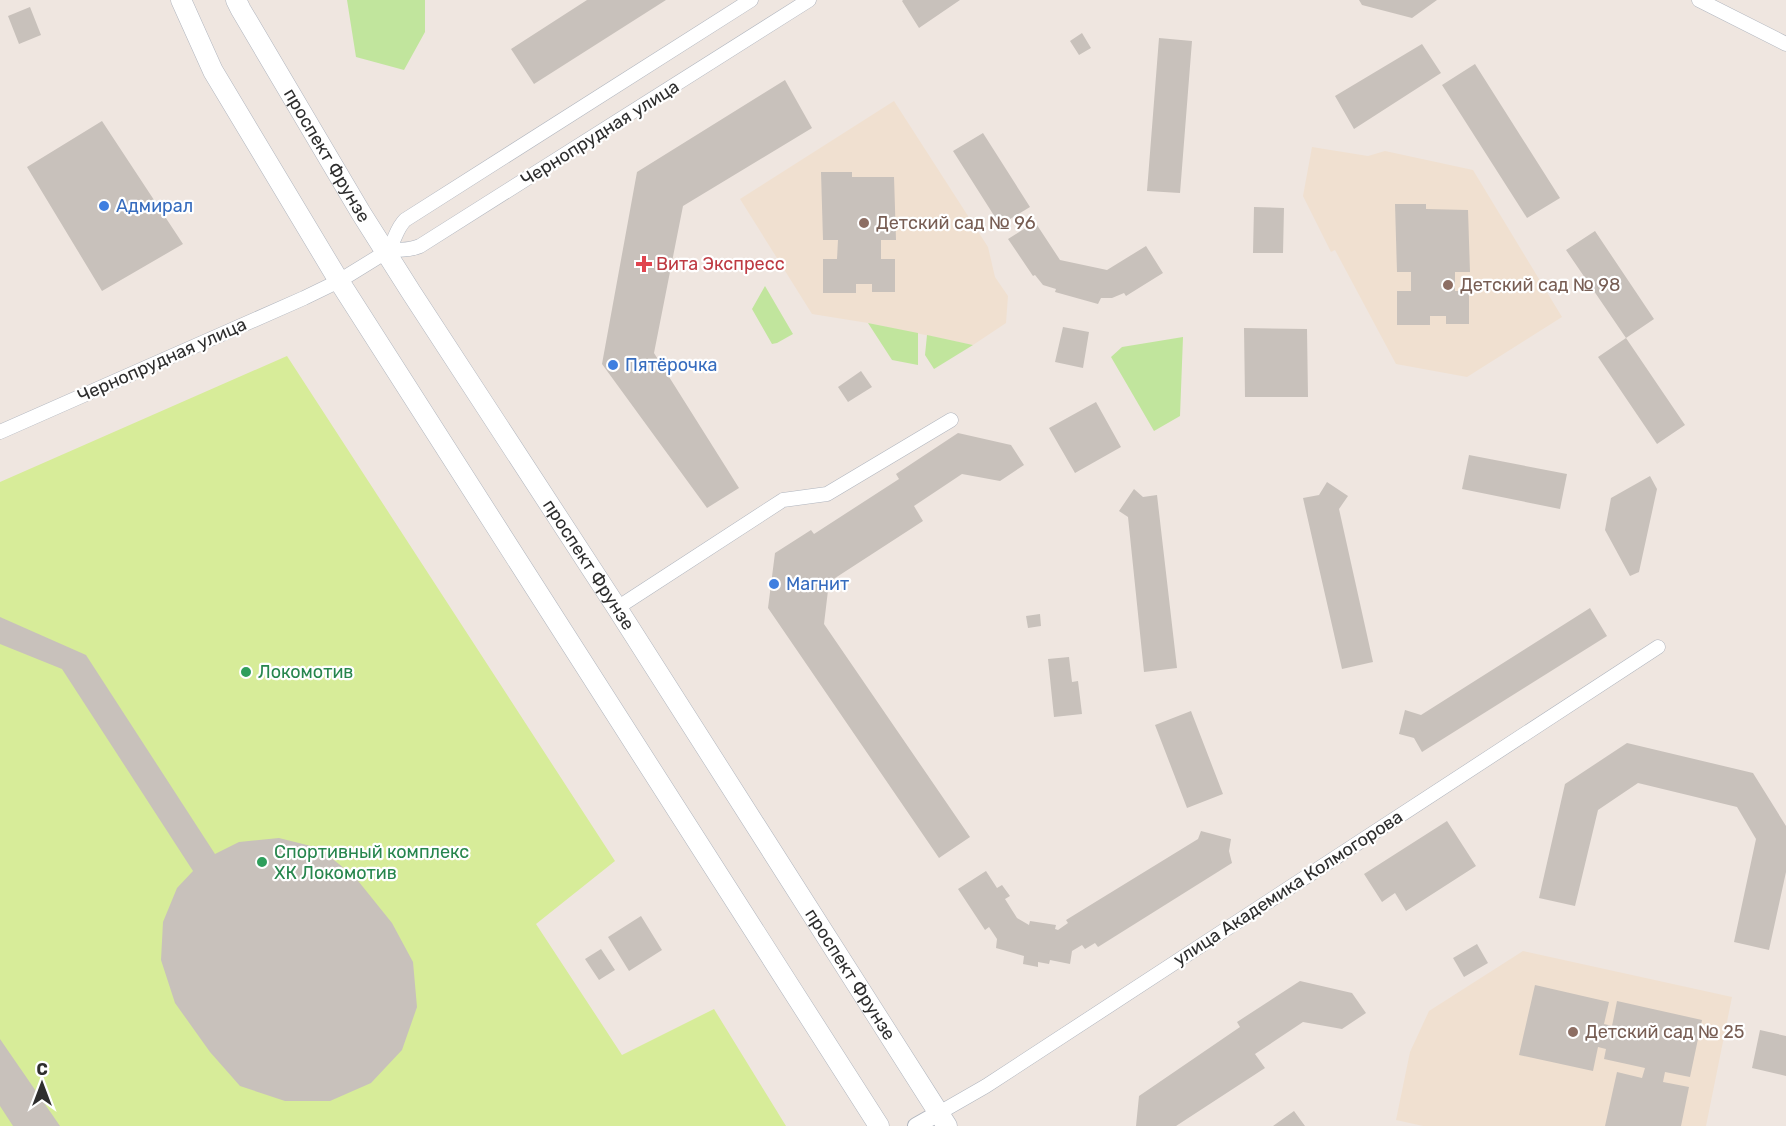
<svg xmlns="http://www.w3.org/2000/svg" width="1786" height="1126" font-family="Rubik,sans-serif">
  <rect width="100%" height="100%" fill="#efe6e0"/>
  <path fill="#f0e0d0" d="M894 101 988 247 995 277 1008 296 1006 323 973 345 868 323 812 314 740 199Z
    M1312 147 1368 156 1385 151 1473 170 1562 317 1467 377 1396 364 1335 250 1331 252 1303 196Z
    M1523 951 1732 997 1706 1126H1423L1396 1120 1410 1052 1429 1011Z"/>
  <path fill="#c1e59d" d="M347 0H425V32L404 70 356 57Z
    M765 286 793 334 777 343 772 344 752 309Z
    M868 323 918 333V365L892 360Z
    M927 335 973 345 934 369 925 355Z
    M1183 337 1180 416 1154 431 1111 357 1122 347Z"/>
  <path fill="#d7ec99" d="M287 356 615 861 536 924 622 1055 714 1009 786 1126H0V482Z"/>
  <path fill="#c8c1bb" d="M587 0H666L534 84 511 49Z
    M903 0H960L919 28 902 1Z
    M1359 0H1437L1412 18 1362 5Z
    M30 7 41 35 19 44 8 16Z
    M1082 33 1091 48 1079 55 1070 41Z
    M1159 38 1192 41 1180 193 1147 191Z
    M1422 44 1441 73 1354 129 1335 96Z
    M1475 64 1560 198 1527 218 1442 85Z
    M785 80 812 128 683 206 654 353 739 488 707 508 602 364 637 172Z
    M102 121 183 244 102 291 27 167Z
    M983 133 1030 207 1000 225 953 151Z
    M821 172H852V177H894L896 240H881V259H895V292H872V284H856V293H823V259H837L838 240H823Z
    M1395 204H1426V209L1468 210 1470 272H1455V291H1469V324H1446V316H1430V325H1397V291H1411V272H1397Z
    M1254 207 1284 208 1283 253H1253Z
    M1035 222 1060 260 1107 270 1146 246 1163 273 1126 296 1124 293 1112 298H1101L1098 304 1055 292 1056 289 1043 285 1035 275 1033 276 1008 239Z
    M1595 231 1654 319 1626 338 1566 250Z
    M1063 327 1089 332 1083 368 1055 362Z
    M1244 328 1307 329 1308 397H1245Z
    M1626 338 1685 425 1657 444 1598 357Z
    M861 371 872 387 848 402 838 387Z
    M1096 402 1121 447 1075 473 1049 428Z
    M958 433 1011 445 1024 465 1000 481 962 474 914 506 923 521 829 582 824 624 970 837 939 858 768 608 775 553 811 530 814 534 899 479 896 474Z
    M1469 455 1567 474 1560 509 1462 489Z
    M1650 476 1657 489 1639 572 1630 576 1605 530 1611 498Z
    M1327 482 1348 496 1339 509 1373 662 1342 669 1303 498 1319 495Z
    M1134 489 1143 497 1157 495 1177 668 1144 672 1128 517 1119 511Z
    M1590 608 1607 636 1422 752 1414 738 1399 734 1405 710 1421 715Z
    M1040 614 1041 626 1028 628 1026 616Z
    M0 617 86 655 215 854 239 842 279 838 319 848 355 877 392 923 413 962 417 1007 402 1050 371 1083 330 1101H285L240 1086 210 1052 175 1003 161 960 163 922 177 888 193 871 62 669 0 644Z
    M1069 657 1072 682 1078 681 1082 714 1054 717 1048 659Z
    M1191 711 1223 794 1187 808 1155 725Z
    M1627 743 1753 773 1786 826V872L1769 950 1734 942 1756 839 1737 807 1638 783 1598 810 1575 906 1539 898 1565 784Z
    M1447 821 1476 866 1406 911 1395 893 1382 902 1364 874Z
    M1201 831 1231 839 1229 851 1232 863 1098 947 1095 943 1085 949 1082 945 1072 951 1070 964 1050 960 1049 964 1038 962V967L1023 964 1024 956 996 948 997 939 989 927 985 930 958 889 986 871 997 888 1002 885 1010 896 1005 899 1017 918 1029 925 1030 921 1056 925 1055 929 1058 930 1068 923 1066 920 1198 839Z
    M641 916 662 950 629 971 608 937Z
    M1477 944 1488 963 1464 977 1453 958Z
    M601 949 615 970 599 980 585 959Z
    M1300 981 1352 993 1366 1013 1342 1029 1303 1022 1255 1054 1265 1068 1176 1126H1136L1139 1096 1240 1027 1237 1022Z
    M1535 985 1609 1002 1604 1024 1612 1026 1617 1001 1702 1020 1690 1077 1665 1072 1663 1082 1689 1087 1681 1126H1605L1617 1072 1642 1078 1645 1068 1604 1059 1606 1049 1598 1047 1593 1071 1519 1055Z
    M1760 1030 1786 1036V1076L1752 1068Z
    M0 1039 60 1126H13L0 1106Z
    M1294 1111 1305 1126H1273Z"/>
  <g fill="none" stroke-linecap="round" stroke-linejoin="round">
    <defs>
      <path id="minor" d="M1699 0 1786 44
        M386 252C395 243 395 230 405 220L751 0
        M0 432 304 298 339 281 386 252C397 248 406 252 420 246L809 0
        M617 608 783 500 827 494 951 420
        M939 1113 986 1086 1658 647"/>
      <path id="tertiary" d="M916 1126 939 1113"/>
      <g id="secondary">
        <path d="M181 0 213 71 339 281 879 1126"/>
        <path id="s1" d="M236 0 241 10 361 213 411 292 617 608 947 1126"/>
      </g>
    </defs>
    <use href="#minor" stroke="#b0b5be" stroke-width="15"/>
    <use href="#tertiary" stroke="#b0b5be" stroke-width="18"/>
    <use href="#secondary" stroke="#b0b5be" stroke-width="21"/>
    <use href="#minor" stroke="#fff" stroke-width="14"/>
    <use href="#tertiary" stroke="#fff" stroke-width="16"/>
    <use href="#secondary" stroke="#fff" stroke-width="20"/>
  </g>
  <g fill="#3f7fe0" stroke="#fff" stroke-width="2">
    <circle cx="104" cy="206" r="6"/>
    <circle cx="613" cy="365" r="6"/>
    <circle cx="774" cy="584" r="6"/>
  </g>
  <g fill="#8d6e63" stroke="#fff" stroke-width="2">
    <circle cx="864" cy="223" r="6"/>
    <circle cx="1448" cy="285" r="6"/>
    <circle cx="1573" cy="1032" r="6"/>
  </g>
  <path fill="#e0444e" stroke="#fff" stroke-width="2" d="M641 255h6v6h6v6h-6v6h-6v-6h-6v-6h6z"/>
  <g fill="#2e9e5b" stroke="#fff" stroke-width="2">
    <circle cx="246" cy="672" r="6"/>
    <circle cx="262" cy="862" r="6"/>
  </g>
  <g text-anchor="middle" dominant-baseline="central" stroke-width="4.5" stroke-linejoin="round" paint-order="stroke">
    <g font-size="18" fill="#2e2e2e" stroke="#fff">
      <text transform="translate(600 133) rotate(-32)">Чернопрудная улица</text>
      <text stroke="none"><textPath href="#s1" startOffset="180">проспект Фрунзе</textPath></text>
      <text transform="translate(162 360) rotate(-24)">Чернопрудная улица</text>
      <text stroke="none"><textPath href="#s1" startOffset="666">проспект Фрунзе</textPath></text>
      <text transform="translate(1288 888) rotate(-33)">улица Академика Колмогорова</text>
      <text stroke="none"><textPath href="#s1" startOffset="1152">проспект Фрунзе</textPath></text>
    </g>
    <g font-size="18" fill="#366cbe" stroke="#fff" text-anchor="start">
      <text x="116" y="206">Адмирал</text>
      <text x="625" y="365">Пятёрочка</text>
      <text x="786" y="584">Магнит</text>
    </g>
    <g font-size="18" fill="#785e54" stroke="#fff" text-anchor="start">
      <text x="876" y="223">Детский сад № 96</text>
      <text x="1460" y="285">Детский сад № 98</text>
      <text x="1585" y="1032">Детский сад № 25</text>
    </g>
    <g font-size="18" fill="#be3a42" stroke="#fff" text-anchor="start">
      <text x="656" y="264">Вита Экспресс</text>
    </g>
    <g font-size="18" fill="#27864d" stroke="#fff" text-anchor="start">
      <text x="258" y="672">Локомотив</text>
      <text x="274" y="852">Спортивный комплекс<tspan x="274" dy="21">ХК Локомотив</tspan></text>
    </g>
  </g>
  <g transform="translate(42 1084)" stroke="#ffffff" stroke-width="4.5" paint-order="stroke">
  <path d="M0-4.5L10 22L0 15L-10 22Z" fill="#2e2e2e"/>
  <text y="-9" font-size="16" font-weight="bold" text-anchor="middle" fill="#2e2e2e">С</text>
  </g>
</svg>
